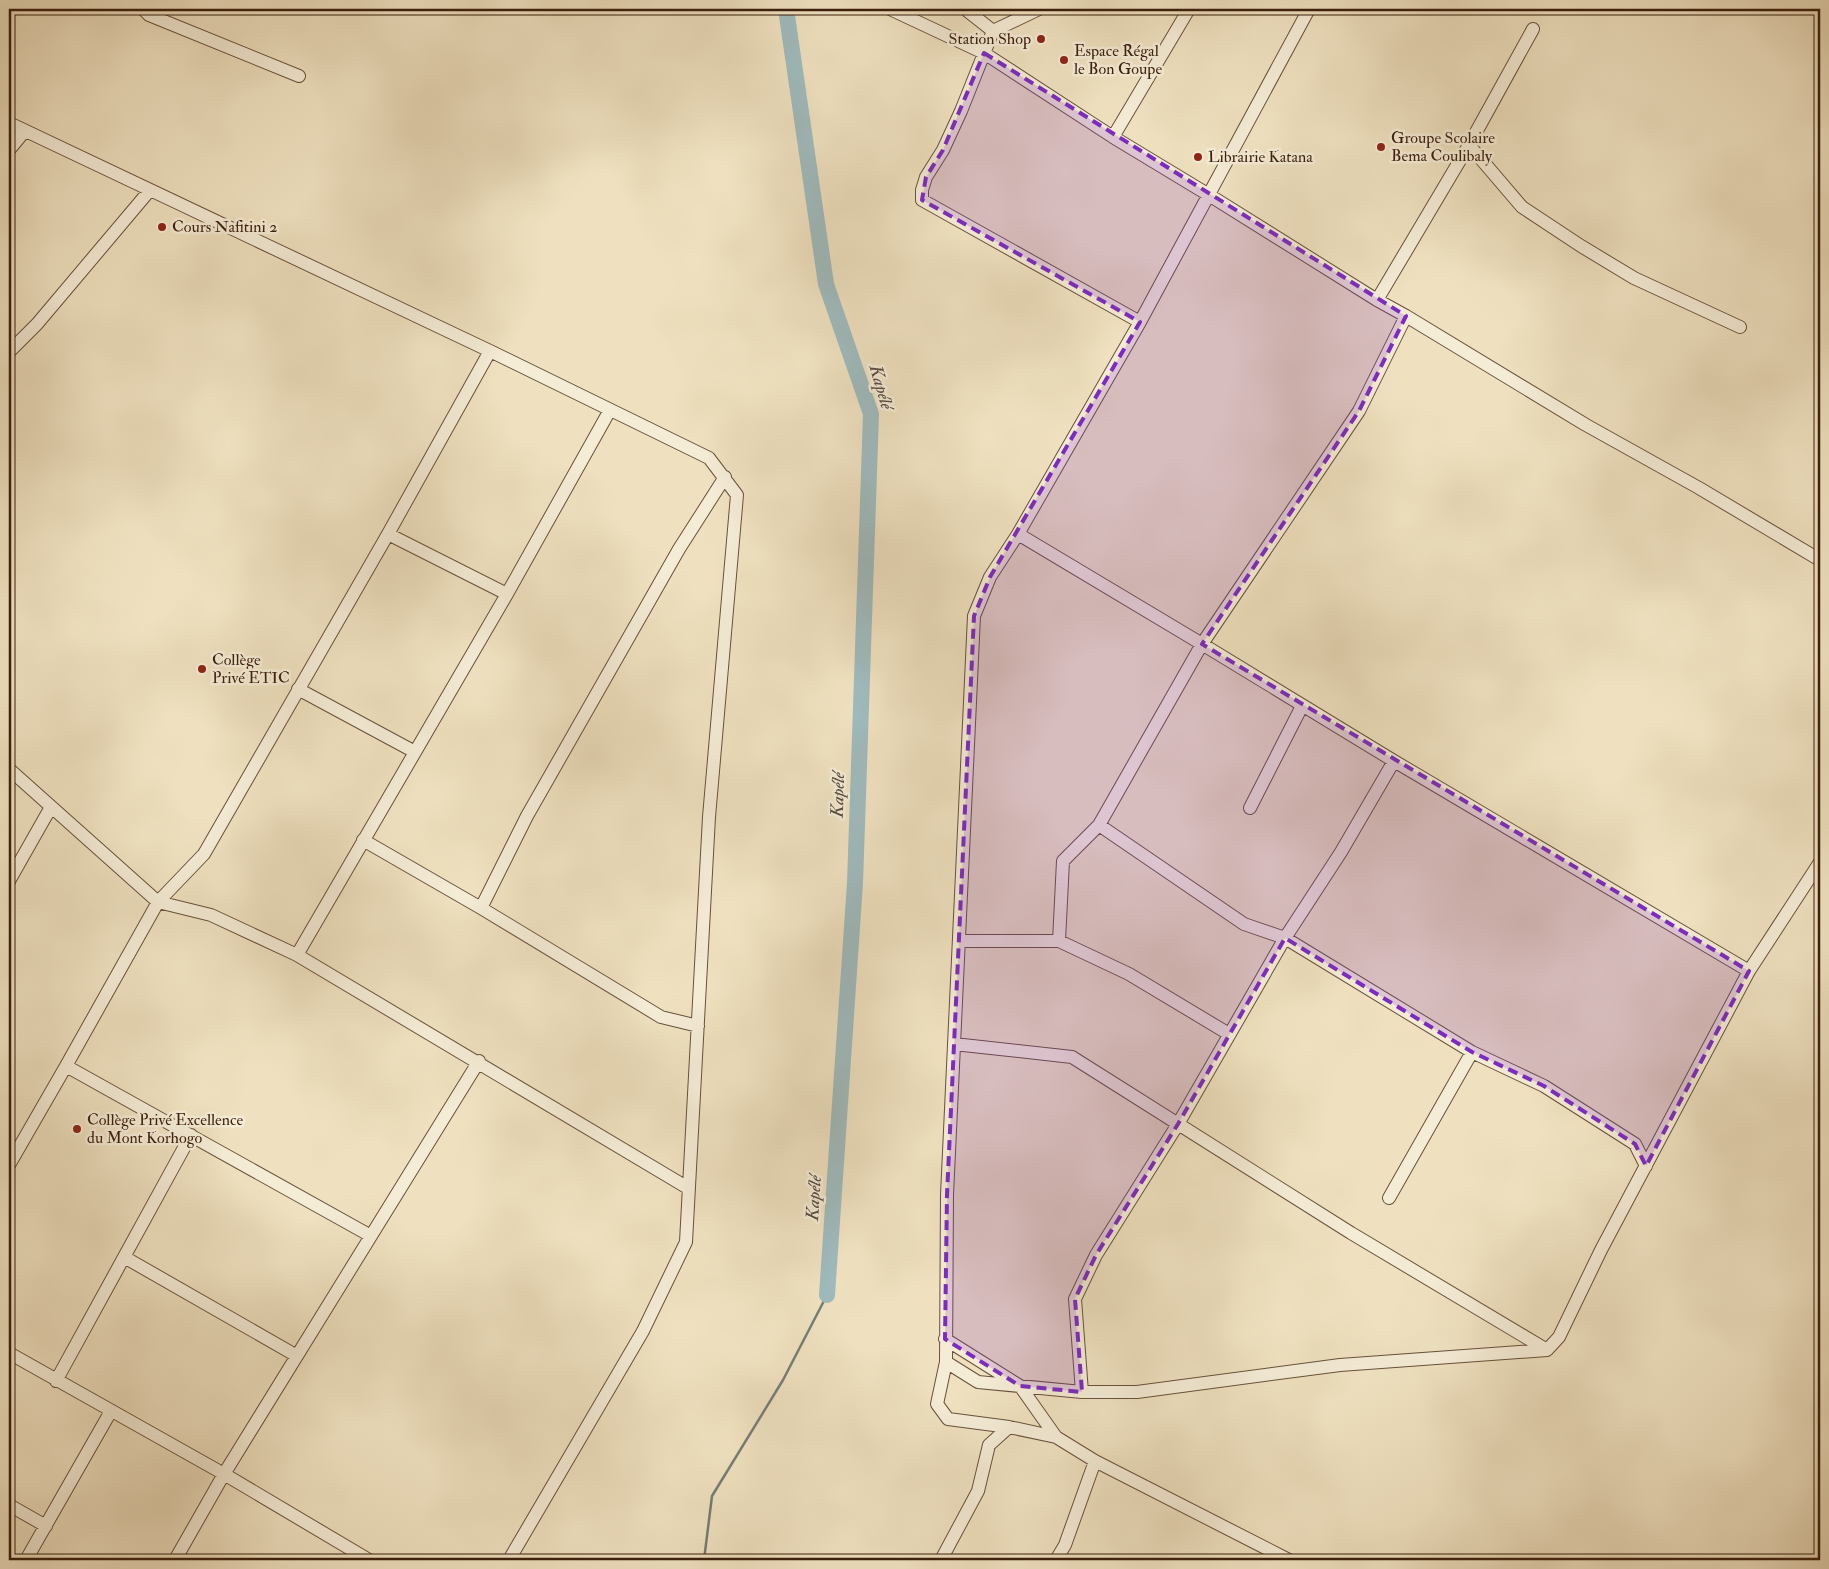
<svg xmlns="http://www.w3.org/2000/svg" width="1829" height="1569" font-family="'IM FELL Double Pica',serif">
  <rect width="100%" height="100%" fill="#efe1c0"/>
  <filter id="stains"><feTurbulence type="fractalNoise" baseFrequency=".004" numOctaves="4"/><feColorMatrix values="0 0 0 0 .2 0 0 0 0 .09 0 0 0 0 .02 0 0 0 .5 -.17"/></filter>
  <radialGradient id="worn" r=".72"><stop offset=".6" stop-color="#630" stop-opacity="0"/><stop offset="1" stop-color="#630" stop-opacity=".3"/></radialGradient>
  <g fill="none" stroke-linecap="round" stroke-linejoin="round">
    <path stroke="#777d77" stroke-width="2.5" d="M704 1560 712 1496 783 1380 827 1295"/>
    <path stroke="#9fbbbd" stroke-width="16" d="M786 9 826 284 871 414 855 883 827 1295"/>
    <defs>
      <path id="minor" d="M143 9 149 15 299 76
        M890 9 984 53 1113 137 1209 195 1377 300 1406 316 1586 425 1699 488 1820 560
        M965 9 993 31
        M1039 9 993 31 961 111 943 150 926 177 922 190V200L1140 322
        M9 123 490 351 709 458 737 495 709 817 686 1242 643 1331 509 1560
        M1113 137 1189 9
        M1469 145 1522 207 1581 246 1634 278 1740 327
        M9 150 24 132
        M1377 300 1469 145 1533 29
        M9 352 37 324 150 190
        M388 534 507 594
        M1018 534 1202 644 1394 761 1749 971
        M298 689 415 752
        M9 769 158 902 211 915 297 955 688 1188
        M1250 808 1302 706
        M1099 825 1244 924 1285 938 1472 1052 1544 1086 1635 1144 1646 1166
        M363 840 481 908 661 1017 698 1026
        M9 881 51 807
        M481 908 527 816 679 549 725 477
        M959 941H1059L1129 974 1229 1034
        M1059 941 1063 861 1099 825 1202 644 1359 411 1406 316
        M297 955 507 594 610 410
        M954 1044 1072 1057 1351 1233 1547 1350
        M66 1066 371 1236
        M9 1165 66 1066 158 902 204 854 388 534 490 351
        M1389 1198 1472 1052
        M124 1257 297 1356
        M945 1339 1020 1386 1056 1437
        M9 1353 224 1474 369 1560
        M946 1362 978 1382 1082 1392H1137L1340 1365 1547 1350 1559 1337 1601 1250 1749 971 1820 862
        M56 1381 191 1135
        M1082 1392 1075 1299 1096 1255 1178 1124 1285 938 1341 852 1394 761
        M9 1505 46 1526
        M26 1560 111 1411
        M175 1560 224 1474 479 1061
        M941 1560 978 1491 989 1445 1009 1427
        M1056 1560 1065 1545 1095 1461
        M1289 1560 1095 1461 1056 1437 1009 1427 948 1419 937 1404 946 1362 947 1195 974 616 990 577 1018 534 1140 322 1309 9"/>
    </defs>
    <use href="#minor" stroke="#68503a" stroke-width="14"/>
    <use href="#minor" stroke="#f5ecd6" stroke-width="12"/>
  </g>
  <path fill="#7b2cbf" fill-opacity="0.2" stroke="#7b2cbf" stroke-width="4" stroke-dasharray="10 6" stroke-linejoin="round" d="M984 53 1406 316 1359 411 1202 644 1749 971 1646 1166 1635 1144 1544 1086 1472 1052 1285 938 1178 1124 1096 1255 1075 1299 1082 1392 1020 1386 945 1339 947 1195 974 616 990 577 1140 322 922 200 926 177 943 150Z"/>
  <g fill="#8f2418" stroke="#f5ecd6" stroke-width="2">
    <circle cx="1041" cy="39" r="5"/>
    <circle cx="1064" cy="60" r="5"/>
    <circle cx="1381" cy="147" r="5"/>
    <circle cx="1198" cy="157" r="5"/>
    <circle cx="162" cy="227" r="5"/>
    <circle cx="202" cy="669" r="5"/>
    <circle cx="77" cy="1129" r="5"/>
  </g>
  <g text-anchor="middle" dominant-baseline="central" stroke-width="5" stroke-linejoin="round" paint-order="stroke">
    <g font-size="16" fill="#3b1f0d" stroke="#f5ecd6" text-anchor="start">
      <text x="1031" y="39" text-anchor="end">Station Shop</text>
      <text x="1074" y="51">Espace Régal<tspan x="1074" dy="18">le Bon Goupe</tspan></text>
      <text x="1391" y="138">Groupe Scolaire<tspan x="1391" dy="18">Bema Coulibaly</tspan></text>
      <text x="1208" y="157">Librairie Katana</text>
      <text x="172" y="227">Cours Nafitini 2</text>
      <text x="212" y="660">Collège<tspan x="212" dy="18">Privé ETIC</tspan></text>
      <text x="87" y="1120">Collège Privé Excellence<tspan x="87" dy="18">du Mont Korhogo</tspan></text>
    </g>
    <g font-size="18" font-style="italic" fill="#594e42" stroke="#f5ecd6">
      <text transform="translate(881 387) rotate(74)">Kapélé</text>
      <text transform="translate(838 795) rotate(-88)">Kapélé</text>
      <text transform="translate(814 1198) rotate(-86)">Kapélé</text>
    </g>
  </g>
  <rect width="1829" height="1569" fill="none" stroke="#efe1c0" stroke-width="30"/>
  <rect x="10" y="10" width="1809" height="1549" fill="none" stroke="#3b1f0d" stroke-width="2.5"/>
  <rect x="15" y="15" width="1799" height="1539" fill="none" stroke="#3b1f0d"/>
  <rect width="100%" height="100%" filter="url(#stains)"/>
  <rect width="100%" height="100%" fill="url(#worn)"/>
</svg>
